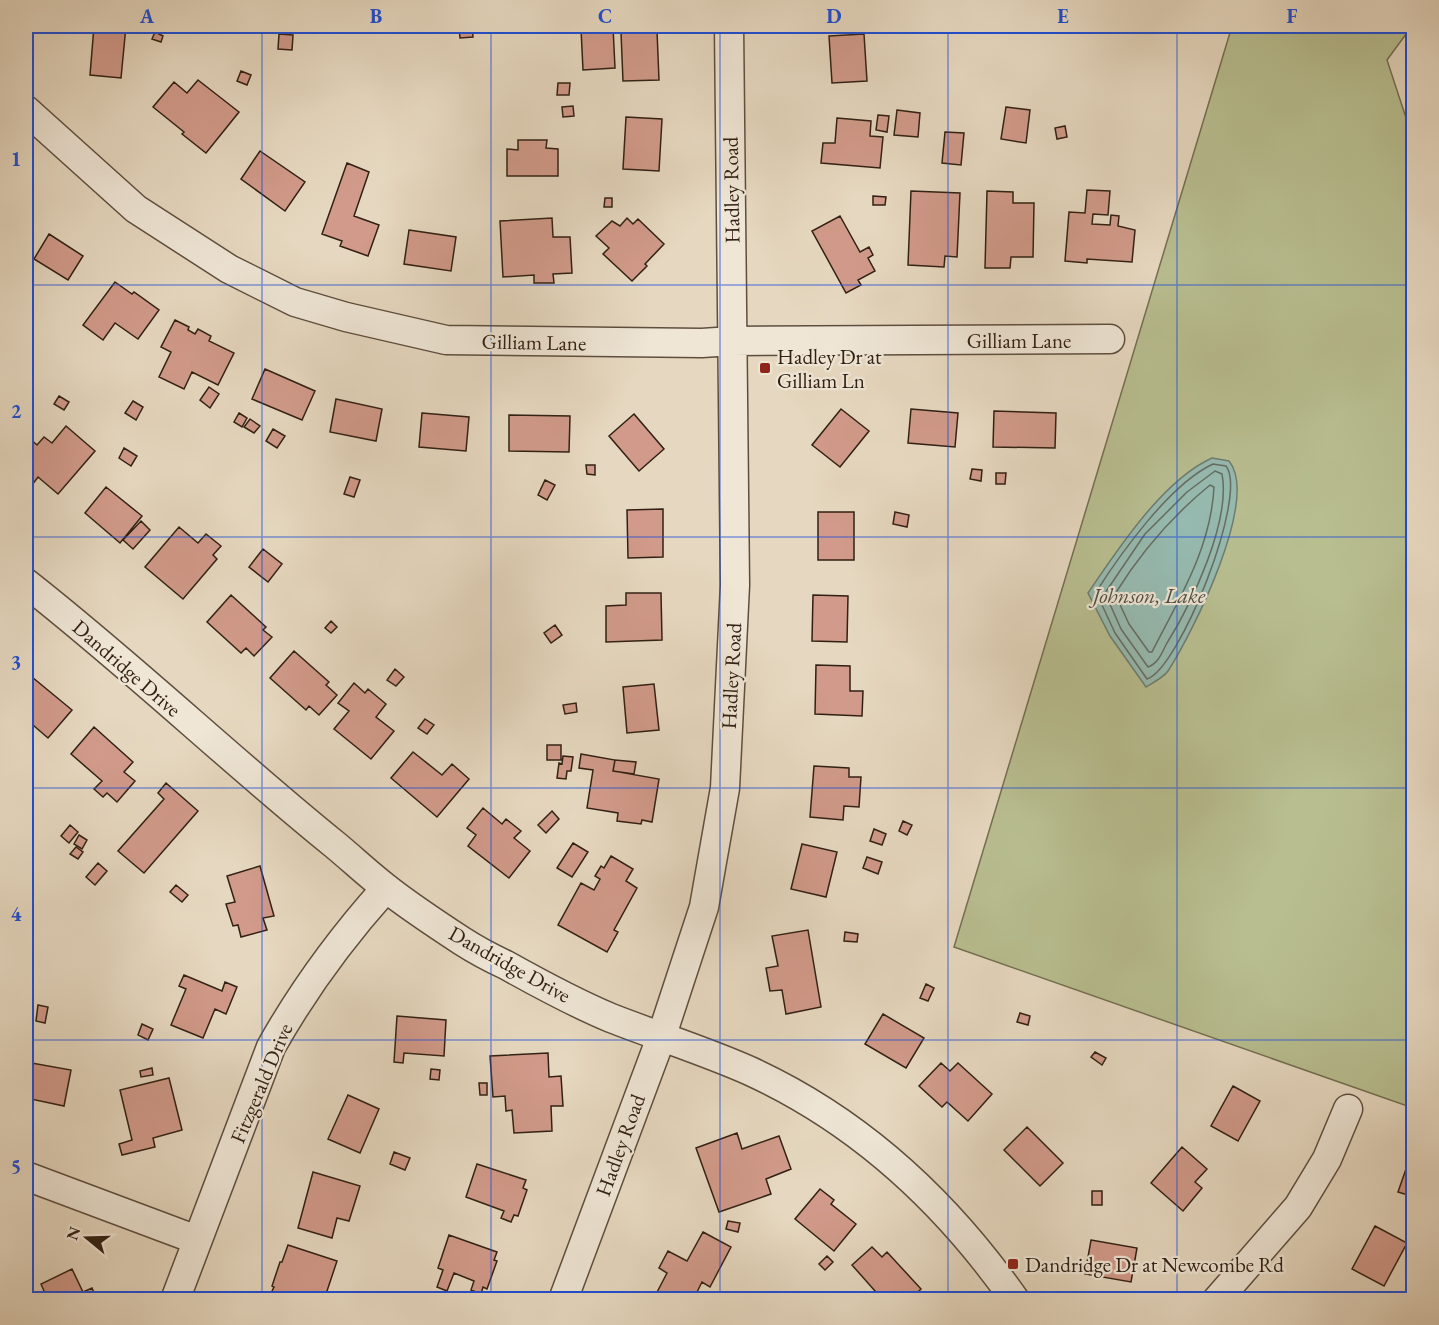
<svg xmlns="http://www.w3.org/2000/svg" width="1439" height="1325" font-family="'EB Garamond',serif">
  <rect width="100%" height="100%" fill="#e6d8c0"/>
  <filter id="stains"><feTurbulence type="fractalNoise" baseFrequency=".00333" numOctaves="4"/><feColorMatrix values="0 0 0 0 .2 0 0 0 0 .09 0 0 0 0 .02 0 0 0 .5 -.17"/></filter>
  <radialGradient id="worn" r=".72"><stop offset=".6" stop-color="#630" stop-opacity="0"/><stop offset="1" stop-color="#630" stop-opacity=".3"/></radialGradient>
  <path fill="#b8be90" stroke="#746f52" stroke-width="1.5" d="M1232 26H1412L1387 60 1414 142 1413 1108 954 947Z"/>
  <path fill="#96bab0" stroke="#6e7c71" stroke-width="1.5" d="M1212 458 1229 461C1260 499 1192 634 1168 671 1164 677 1153 683 1146 687L1110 636 1088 593C1118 549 1163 480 1212 458Z"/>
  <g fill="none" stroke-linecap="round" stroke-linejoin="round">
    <path stroke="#646d62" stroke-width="1.5" d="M1213 464 1226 466C1249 495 1179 669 1147 679L1115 633 1096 592C1121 553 1170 484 1213 464Z
      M1215 471 1222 474C1231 521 1192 603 1167 643 1162 652 1159 663 1148 667L1121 629 1105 593 1145 534 1187 492Z
      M1210 485 1214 487C1211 548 1179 599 1152 652H1149L1129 624 1115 594C1141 552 1172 516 1210 485Z"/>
  </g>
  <path fill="#d19a8a" stroke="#312013" stroke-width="1.5" d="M94 26H126L121 78 90 75Z
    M472 26 473 37 460 38 459 27Z
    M613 27 615 68 583 70 581 29Z
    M657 31 659 80 623 81 621 33Z
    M155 32 163 36 161 42 152 39Z
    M279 34 293 35 292 50 278 49Z
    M864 34 867 81 832 83 829 36Z
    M241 71 251 75 247 85 237 81Z
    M198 80 239 112 206 153 182 134 184 132 153 107 174 82 187 93Z
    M558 83H570L569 95H557Z
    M573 106 574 116 563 117 562 107Z
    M1006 107 1030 110 1026 143 1001 139Z
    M897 110 920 113 918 137 894 135Z
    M878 115 889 116 887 132 876 130Z
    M626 117 662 119 659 171 623 169Z
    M837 118 871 121 870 136 883 137 880 168 821 163 823 143H835Z
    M1065 126 1067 137 1057 139 1055 128Z
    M945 132 964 133 961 165 942 163Z
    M518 140H547L546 148 558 149V176H507V149L518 150Z
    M260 151 305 182 285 211 241 179Z
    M347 163 369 172 354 216 379 225 368 256 340 246 342 241 322 234Z
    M1087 190 1110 191 1108 215 1093 214 1092 224 1110 225 1111 215 1119 216 1118 226 1135 230 1132 262 1087 259V263L1065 261 1069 212 1085 213Z
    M911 191 960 193 957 257 945 256 944 267 908 265Z
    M987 191 1013 192V203H1034L1033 257H1011L1010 268H985Z
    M873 196 886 197 885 205H873Z
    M605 198H612V207H604Z
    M840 216 860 252 869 247 873 255 868 258 875 271 858 280 861 285 846 293 812 231Z
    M552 218 553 237H570L572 273 553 274 554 283H534V275L503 277 500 221Z
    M627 218 633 224 638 219 664 244 645 264 647 266 632 281 603 254 609 248 596 236 612 221 620 226Z
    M409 230 456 237 451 271 404 264Z
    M49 234 83 256 68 280 34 259Z
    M115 282 132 294 134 292 159 310 138 339 115 323 103 340 83 325Z
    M175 320 189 327 188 330 195 334 198 329 211 336 209 341 234 353 218 385 192 372 184 389 159 377 171 352 161 347Z
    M265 369 315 391 302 420 252 399Z
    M209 387 219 394 210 408 200 400Z
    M59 396 69 402 64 410 54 404Z
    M336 399 382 409 376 441 330 432Z
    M133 401 143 407 136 420 125 413Z
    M841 409 869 431 840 467 812 445Z
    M911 409 958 413 955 447 908 443Z
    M994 411 1056 413 1055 448 993 447Z
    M239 413 247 418 242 427 234 422Z
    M422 413 469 417 466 451 419 447Z
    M634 414 664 449 639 471 609 436Z
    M509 415 570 416 569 452 509 451Z
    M250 419 260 426 254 433 244 427Z
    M66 426 95 451 58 494 38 477 32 485 26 479V440L28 437 37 445 44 437 52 443Z
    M273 429 285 436 277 448 266 441Z
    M124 448 137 456 131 466 119 458Z
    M586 465H595V475L587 474Z
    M972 469 982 470 981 481 970 479Z
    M996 473H1006L1005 484H996Z
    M350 477 360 480 354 497 344 494Z
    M545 480 555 485 547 500 538 495Z
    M106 487 142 516 120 543 85 513Z
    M663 509V557L628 558 627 510Z
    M818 512H854V560H818Z
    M895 512 909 515 907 527 893 524Z
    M141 521 150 530 133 549 123 540Z
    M179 527 198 543 206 534 221 546 213 555 217 559 183 599 145 567Z
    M263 549 282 564 268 582 249 567Z
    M626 593H661L662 640 606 642V606L626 605Z
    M231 595 266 627 263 630 272 637 254 656 246 648 241 653 207 622Z
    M813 595 848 596 847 642 812 641Z
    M331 621 337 627 331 633 325 628Z
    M555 625 562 635 551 643 544 633Z
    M294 651 329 682 326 685 337 695 319 715 309 706 306 710 270 678Z
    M816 665 850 666V691H863L862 716 815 714Z
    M395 669 404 677 396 686 387 680Z
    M32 677 72 710 48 738 26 719V683L27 684Z
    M354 683 365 693 368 689 386 704 376 717 394 731 371 759 334 729 349 711 338 703Z
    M654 684 659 730 627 733 623 687Z
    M576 703 577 712 565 714 563 705Z
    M425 719 434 725 427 734 418 728Z
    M94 727 133 762 124 772 135 781 117 802 107 793 103 797 94 789 102 781 71 754Z
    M547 745H561V760H547Z
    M413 752 442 775 452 764 469 779 437 817 391 778Z
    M581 754 615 760 613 771 659 779 652 822 642 820 641 824 617 821 618 813 587 808 593 770 579 768Z
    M563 756 573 757 571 771H567L566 779 557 778 559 763 562 764Z
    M615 760 636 762 634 774 613 771Z
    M814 766 849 768V777H861L859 807 844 806 843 820 810 817Z
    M166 783 198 811 144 873 118 851 164 799 158 793Z
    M483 808 502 824 506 819 521 831 514 838 530 851 509 878 468 846 476 835 467 828Z
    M552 811 559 819 546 833 538 825Z
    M903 821 912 825 907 835 899 831Z
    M70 825 78 832 69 843 61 836Z
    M874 829 886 834 882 845 870 841Z
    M79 835 87 840 82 849 74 844Z
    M573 843 588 852 572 877 557 868Z
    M802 844 837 852 826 897 791 889Z
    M76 847 83 852 78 859 70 854Z
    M611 856 633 869 626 881 637 888 614 930 618 932 607 952 558 925 581 883 594 890 600 879 595 876 601 866 604 868Z
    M867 857 882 862 878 874 863 868Z
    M98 863 107 871 95 885 86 877Z
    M260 866 274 916 263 918 267 930 241 937 238 925 233 926 226 904 235 902 227 876Z
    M176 885 188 895 182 902 170 892Z
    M808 930 821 1007 786 1014 782 990 770 991 766 968 778 966 772 936Z
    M845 932 858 934 857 942 844 941Z
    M184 975 222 991 225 982 237 987 226 1014 215 1009 203 1038 171 1025 186 989 179 986Z
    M926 984 934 988 928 1001 920 998Z
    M38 1005 48 1007 45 1023 36 1021Z
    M1020 1013 1030 1016 1028 1025 1017 1022Z
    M883 1014 924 1038 906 1068 865 1044Z
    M397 1016 446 1020 444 1056 404 1053 403 1063 394 1062Z
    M142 1024 153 1029 148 1040 138 1035Z
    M1095 1052 1106 1058 1102 1065 1091 1057Z
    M548 1053 549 1077 561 1076 563 1106H551L552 1131 514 1133 512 1110 506 1111 505 1096 493 1097 490 1056Z
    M26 1062 71 1070 64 1106 26 1098Z
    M941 1063 950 1071 958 1063 992 1094 968 1121 947 1102 942 1107 919 1086Z
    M152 1068 153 1075 141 1077 140 1071Z
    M431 1069 440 1070 439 1080 430 1079Z
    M169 1078 182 1130 153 1138 155 1147 122 1155 119 1144 132 1140 120 1090Z
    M479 1083H487V1095H480Z
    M1233 1086 1260 1101 1238 1141 1211 1126Z
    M348 1095 379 1109 360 1153 328 1139Z
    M1027 1127 1063 1163 1040 1186 1004 1150Z
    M737 1133 742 1149 779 1136 791 1169 766 1179 771 1194 719 1212 696 1148Z
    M1414 1146V1197L1398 1192Z
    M1182 1147 1207 1169 1195 1182 1202 1188 1183 1211 1151 1183Z
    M394 1152 410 1158 405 1170 390 1164Z
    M477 1164 526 1180 523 1188 527 1190 518 1216 514 1215 511 1222 501 1218 504 1211 466 1197Z
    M313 1172 360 1186 349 1221 337 1218 332 1238 298 1228Z
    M820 1189 834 1200 831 1204 856 1224 834 1251 795 1219Z
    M1092 1191H1102V1205H1092Z
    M728 1221 740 1223 738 1232 726 1229Z
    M1375 1226 1407 1243 1384 1286 1352 1269Z
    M703 1232 731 1247 710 1287 702 1282 693 1300H657L654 1298 667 1273 659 1268 668 1251 687 1261Z
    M449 1235 497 1252 494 1260 497 1261 487 1289 483 1287 481 1294 471 1290 474 1281 454 1273 447 1291 437 1287 443 1270 438 1268Z
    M1091 1240 1137 1248 1131 1282 1085 1274Z
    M288 1245 337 1261 324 1300 315 1297 314 1300H289L271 1293 274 1287 272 1286 280 1262H282Z
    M872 1247 882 1257 887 1252 921 1289 910 1300H883L852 1265Z
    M827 1256 833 1262 825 1270 819 1264Z
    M72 1269 83 1292 92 1288 97 1300H48L41 1284Z"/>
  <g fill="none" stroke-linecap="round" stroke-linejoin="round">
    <defs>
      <path id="minor" d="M26 110 136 209 229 269 295 302 346 317 446 340 702 343 732 341 1110 339
        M26 583C132 666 229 759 334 844 351 858 368 874 386 888 410 907 436 924 462 941 476 950 491 958 506 965 540 984 575 1003 611 1018 657 1036 705 1051 750 1071 859 1121 947 1203 1015 1300
        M26 1176 197 1240
        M175 1300 271 1047C303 990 342 937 386 888
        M563 1300 662 1035 704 907 725 788 735 585 729 26
        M1217 1300 1298 1207 1327 1159 1348 1109"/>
    </defs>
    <use href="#minor" stroke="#5e4e3e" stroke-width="31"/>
    <use href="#minor" stroke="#efe6d6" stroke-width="28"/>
  </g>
  <path fill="none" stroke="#1d4ed8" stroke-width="1.5" stroke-opacity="0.55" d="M262 26V1300M491 26V1300M720 26V1300M948 26V1300M1177 26V1300M26 285H1414M26 537H1414M26 788H1414M26 1040H1414"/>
  <g fill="#8f2418" stroke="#efe6d6" stroke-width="2">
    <rect x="759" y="362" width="12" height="12" rx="3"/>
    <rect x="1007" y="1258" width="12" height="12" rx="3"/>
  </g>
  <g text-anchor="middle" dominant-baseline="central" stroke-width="4.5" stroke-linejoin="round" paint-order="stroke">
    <g font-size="21" fill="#312013" stroke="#efe6d6">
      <text transform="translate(731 190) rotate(-91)">Hadley Road</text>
      <text x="1019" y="340">Gilliam Lane</text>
      <text transform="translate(534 342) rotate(1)">Gilliam Lane</text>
      <text transform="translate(127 668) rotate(41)">Dandridge Drive</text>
      <text transform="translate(731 676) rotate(-87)">Hadley Road</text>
      <text transform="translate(510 964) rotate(29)">Dandridge Drive</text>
      <text transform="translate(261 1083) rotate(-67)">Fitzgerald Drive</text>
      <text transform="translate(620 1145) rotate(-70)">Hadley Road</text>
    </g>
    <g font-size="21" fill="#312013" stroke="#efe6d6" text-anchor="start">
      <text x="777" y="356">Hadley Dr at<tspan x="777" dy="24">Gilliam Ln</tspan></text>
      <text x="1025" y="1264">Dandridge Dr at Newcombe Rd</text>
    </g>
    <g font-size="22" font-style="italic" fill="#4f4e42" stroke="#efe6d6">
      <text x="1149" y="595">Johnson, Lake</text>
    </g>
  </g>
  <rect width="1439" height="1325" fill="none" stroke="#e6d8c0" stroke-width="66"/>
  <g transform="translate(87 1238) rotate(289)" stroke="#efe6d6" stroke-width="4.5" paint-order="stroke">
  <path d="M0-4.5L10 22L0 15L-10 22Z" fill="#312013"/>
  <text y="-9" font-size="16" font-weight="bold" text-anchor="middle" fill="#312013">N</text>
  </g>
  <rect x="33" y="33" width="1373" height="1259" fill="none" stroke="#1d4ed8" stroke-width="2"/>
  <g font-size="20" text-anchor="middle" font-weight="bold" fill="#1d4ed8">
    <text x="147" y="23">A</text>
    <text x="376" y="23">B</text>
    <text x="605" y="23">C</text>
    <text x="834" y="23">D</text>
    <text x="1063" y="23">E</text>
    <text x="1292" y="23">F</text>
    <text x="16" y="166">1</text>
    <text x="16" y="418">2</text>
    <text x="16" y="669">3</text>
    <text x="16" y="921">4</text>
    <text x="16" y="1173">5</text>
  </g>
  <rect width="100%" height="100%" filter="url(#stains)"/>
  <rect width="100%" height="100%" fill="url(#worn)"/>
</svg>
